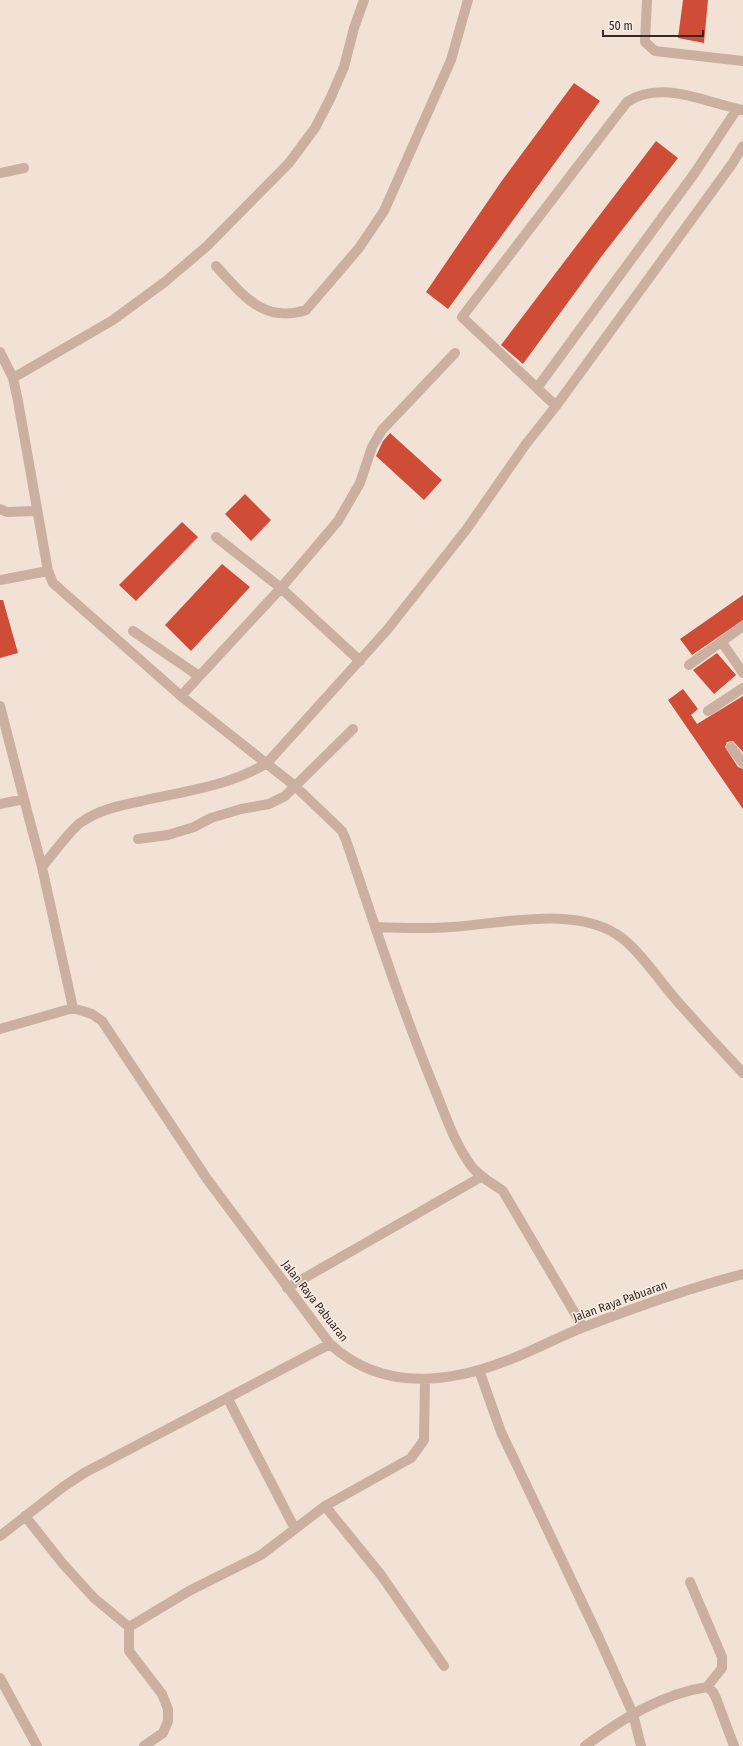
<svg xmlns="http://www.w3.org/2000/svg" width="743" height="1746" font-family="'Fira Sans Condensed',sans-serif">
  <rect width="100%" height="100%" fill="#f2e2d6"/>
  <path fill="#cf4c37" d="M683 0H708L704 43 678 38Z
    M574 83 600 101 448 309 426 292 501 182Z
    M656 141 678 158 601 257 523 364 501 345Z
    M390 433 442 480 424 500 376 456 383 441Z
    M245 494 271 520 251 541 225 514Z
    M182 522 198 537 136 601 119 585Z
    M222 564 250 587 191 651 165 625Z
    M743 595V620L692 655 680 639Z
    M0 600H3L18 653 0 658Z
    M717 653 736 675 714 694 693 670Z
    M683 689 698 709 691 715 697 724 743 696V752L733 741 727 742 725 747 738 767 743 769V809L668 700Z"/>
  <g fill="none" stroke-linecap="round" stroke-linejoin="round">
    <path stroke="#cbb0a1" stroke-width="10" d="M647 0 645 42 655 51 743 61
      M0 173 24 168
      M216 266C242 294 263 324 306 310L359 248 384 211 451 60 468 0
      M0 352 13 378 18 401 48 571 53 583 181 696 295 786 342 831 346 840C373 920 399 1001 431 1080 443 1108 453 1142 472 1167 481 1178 492 1183 503 1191L583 1327
      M13 378 113 320 166 281 207 246 289 163 315 128 330 99 344 67 354 28 364 0
      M537 388 694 174 737 109
      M556 406 462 317 627 102C661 79 707 103 743 110
      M0 509 7 512 37 511
      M0 580 48 571
      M133 631 199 676
      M721 641 743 673
      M360 661 281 588 338 521 360 483 372 447 382 430 455 353
      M689 665 743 626
      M181 696 281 588 216 537
      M0 706 24 799
      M708 711 743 688
      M731 747 743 763
      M0 804 24 799 42 867C54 853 66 835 80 823 98 810 121 805 142 801 184 791 230 786 267 763L387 630 466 530 526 444 556 406 732 164 743 146
      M138 839 168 835 194 827 211 818 241 809 269 804 285 796 353 729
      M42 867 73 1008
      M375 927C400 928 426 929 451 927 502 924 578 904 622 938 641 953 656 976 672 995 695 1022 719 1047 743 1073
      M0 1029 73 1008 92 1014 102 1021 207 1179 330 1344C381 1391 446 1384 506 1361 533 1351 558 1337 584 1327 636 1307 689 1288 743 1274
      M287 1288 481 1177
      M479 1370 501 1432 599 1638 633 1714 641 1746
      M228 1399 295 1529
      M325 1506 381 1575 444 1666
      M25 1516 63 1564 94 1598 129 1627
      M0 1536 63 1487 84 1473 330 1344
      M690 1582 722 1657V1668L707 1687
      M0 1678 37 1746
      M144 1746 163 1733 168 1721V1709L162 1694 129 1651V1627L189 1591 261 1555 325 1506 411 1458 424 1440 425 1380
      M585 1746C622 1719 661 1694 707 1687L713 1692 716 1698 734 1746"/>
  </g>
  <g text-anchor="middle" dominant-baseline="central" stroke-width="3" stroke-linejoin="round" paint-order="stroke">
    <g font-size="12" fill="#352825" stroke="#faede2">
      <text transform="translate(315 1301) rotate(52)">Jalan Raya Pabuaran</text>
      <text transform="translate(620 1301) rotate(-20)">Jalan Raya Pabuaran</text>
    </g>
  </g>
  <path d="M603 30v6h100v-6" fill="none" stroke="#352825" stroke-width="2"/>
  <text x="609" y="30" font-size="12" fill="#352825" stroke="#faede2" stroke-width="3" paint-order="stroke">50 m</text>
</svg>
